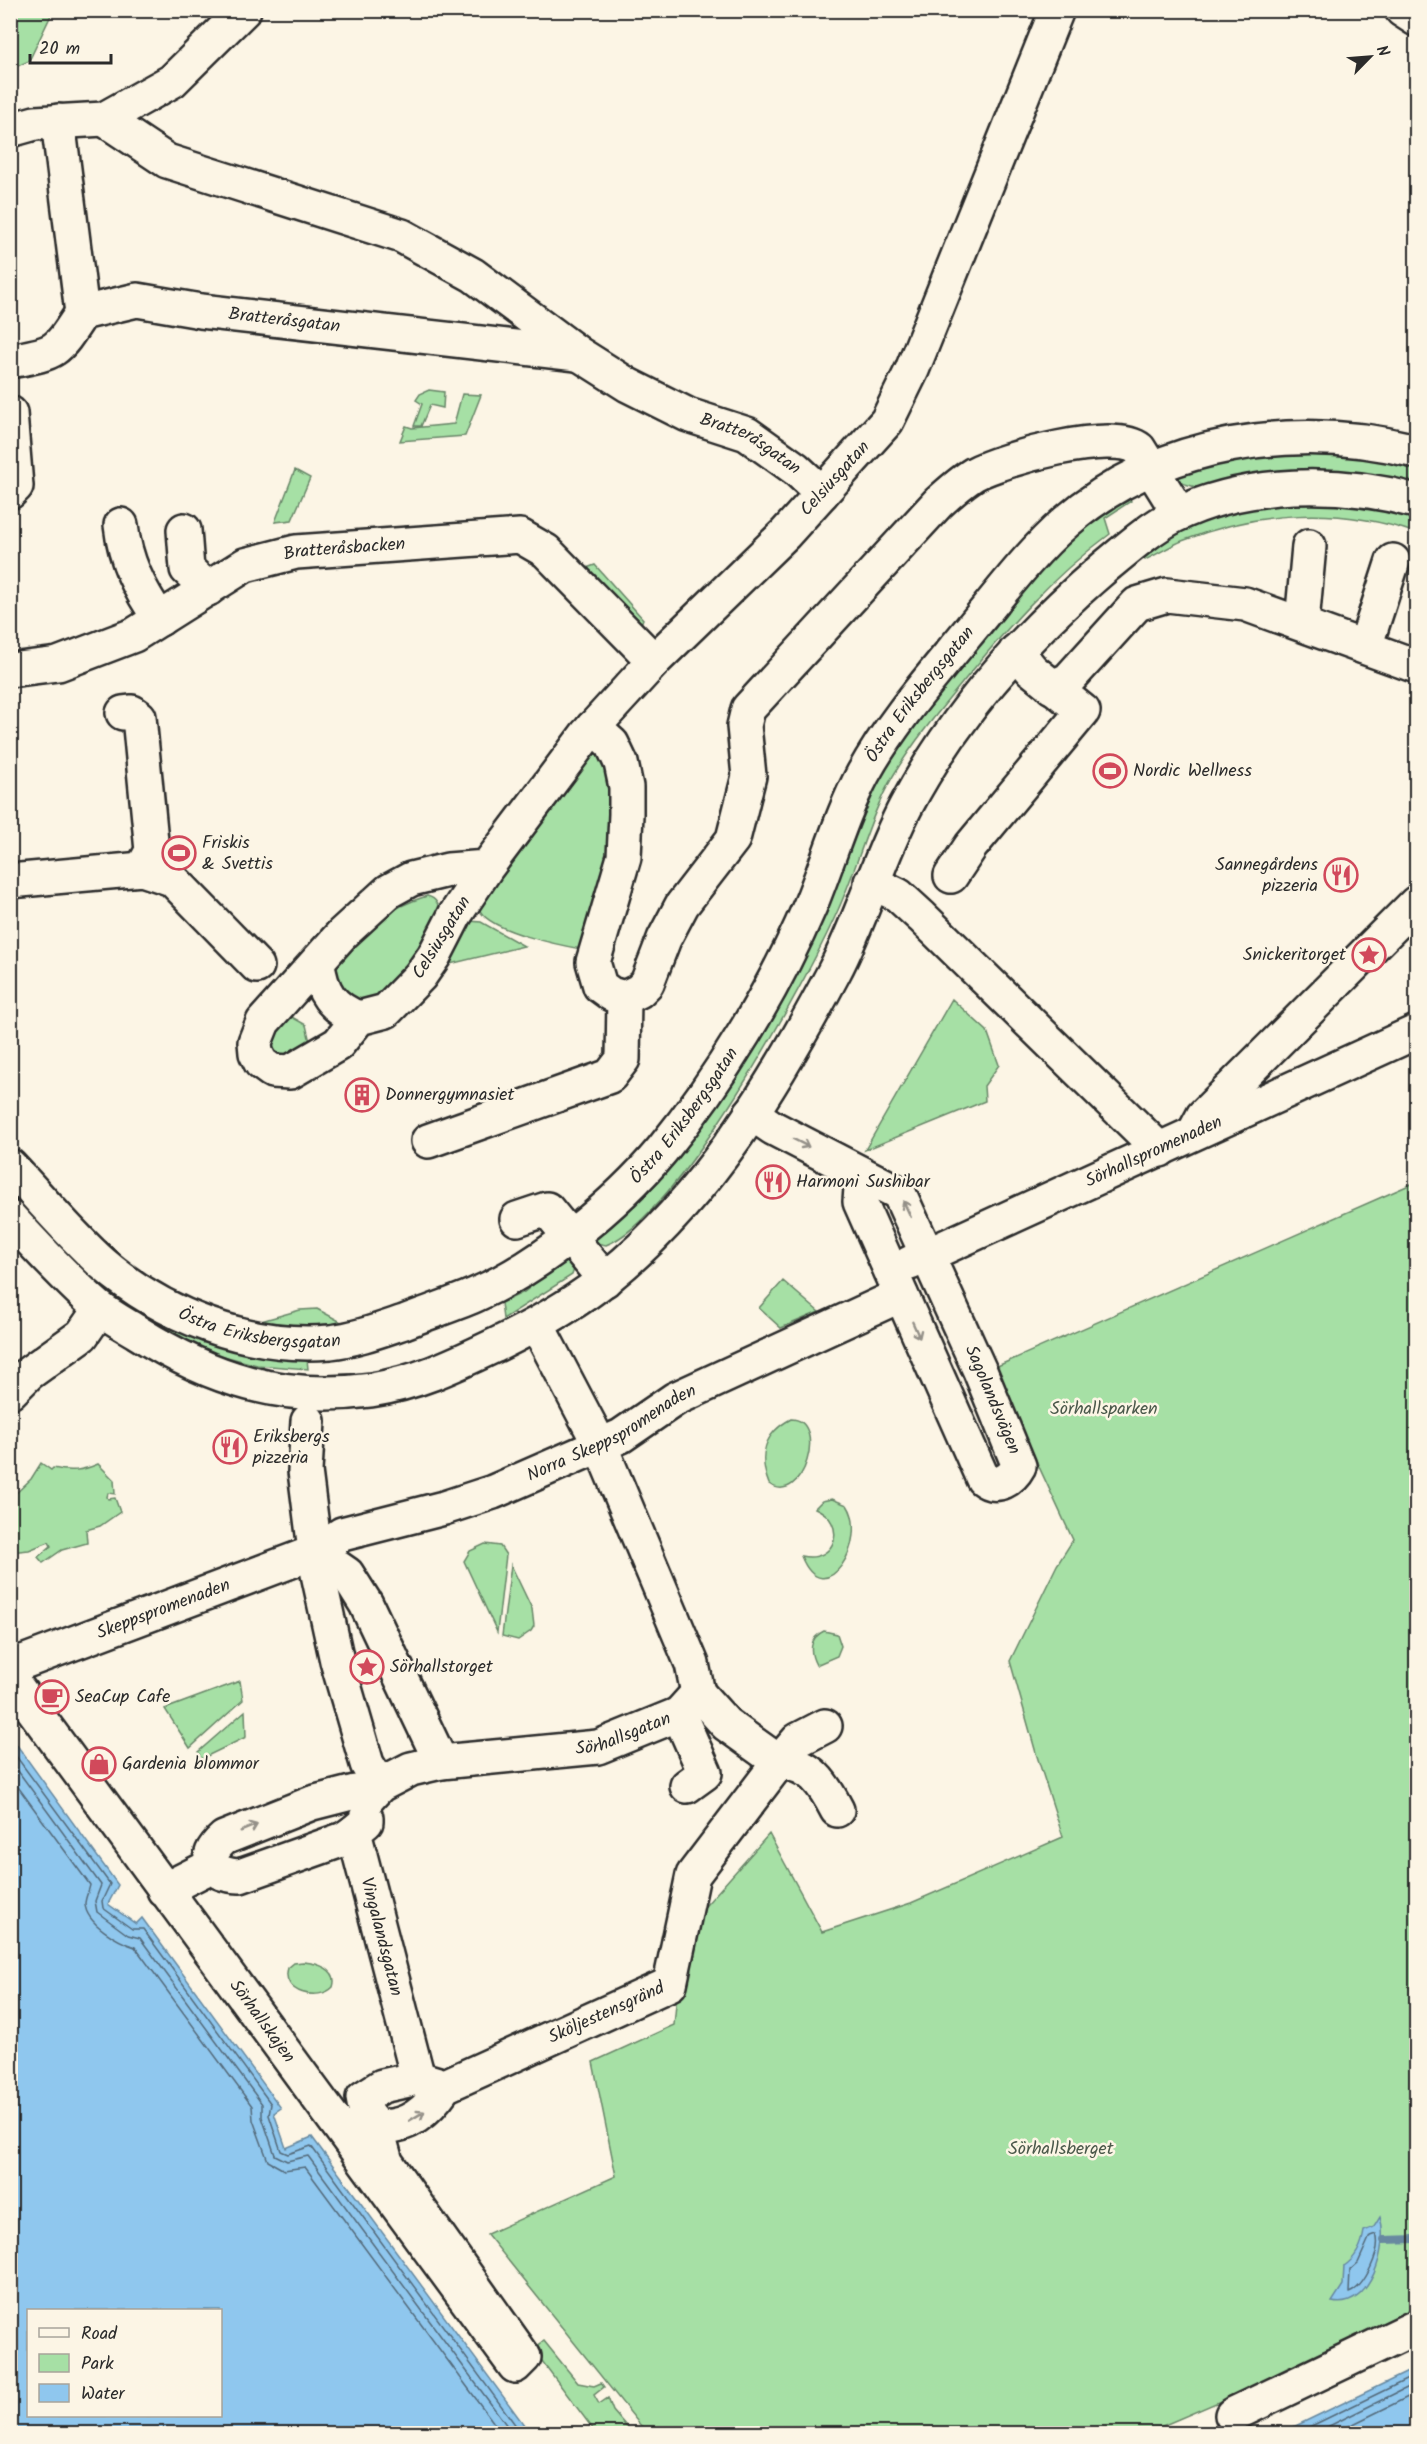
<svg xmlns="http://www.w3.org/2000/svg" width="1427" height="2444" font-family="Kalam,sans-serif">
  <rect width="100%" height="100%" fill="#fcf5e5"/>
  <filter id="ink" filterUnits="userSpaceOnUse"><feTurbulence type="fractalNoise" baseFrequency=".0167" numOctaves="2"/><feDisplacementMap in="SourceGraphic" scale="12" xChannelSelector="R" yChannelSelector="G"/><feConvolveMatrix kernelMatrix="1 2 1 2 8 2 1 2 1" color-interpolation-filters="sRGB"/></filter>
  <g filter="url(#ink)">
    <path fill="#a6e0a5" stroke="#688668" stroke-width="1.5" d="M11 10 53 11 29 61 11 69Z
      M429 390 444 392 443 408 430 405 421 426H414L422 404 416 400 420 394Z
      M462 394 481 395 465 436 400 441 406 426 412 428 454 424Z
      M1322 452 1371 456 1416 467V488L1203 489 1185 484 1175 477C1223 459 1271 454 1322 452Z
      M295 470 310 478 292 520 275 522Z
      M1129 497 1131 501 1105 518 1110 534C1050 578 1004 631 958 688 935 716 912 744 893 776 869 817 858 866 838 910 806 983 677 1218 606 1245L591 1242 594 1234 612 1221 861 815 886 763 937 695 1017 597 1072 538Z
      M1325 503C1357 506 1386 510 1416 520V533C1339 506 1258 511 1182 541 1170 546 1158 554 1145 560L1139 557C1194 512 1256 505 1325 503Z
      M595 565 643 619 641 624 581 570Z
      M596 755 611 768 621 829 586 950C564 946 485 931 479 908L487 894 581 767 592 756Z
      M427 896C438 899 439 906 441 916L396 989 363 1003 343 998 333 972C361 932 379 911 427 896Z
      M469 921 481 922 524 946 450 964 446 962Z
      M952 999 987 1031 999 1065 984 1086 985 1101 865 1150Z
      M290 1016 306 1025 310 1042 293 1061 269 1052 268 1027 282 1017Z
      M1416 1182V2312L1314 2361 1146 2433H657L641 2426 487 2234 616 2176 593 2062 674 2025 683 1931 769 1834 822 1932 911 1903 1063 1837 1036 1753 1010 1661 1057 1565 1073 1540 993 1368Z
      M10 1188 177 1329 218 1345 272 1357 307 1359 308 1369 257 1365 205 1351 123 1312 11 1205Z
      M571 1254 575 1266 572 1275 503 1319 501 1303 524 1292Z
      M783 1281 819 1312 781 1328 759 1308Z
      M317 1309 343 1323 298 1326 261 1321 300 1310Z
      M791 1419C828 1419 804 1508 769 1484 758 1456 764 1433 791 1419Z
      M41 1463 51 1470 53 1468C70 1472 82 1471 98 1464L114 1480 115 1494 108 1493 107 1497 108 1499 115 1498 120 1512 100 1526 86 1530 87 1543 62 1550 43 1563 38 1557 51 1546 49 1542 29 1550 10 1552 11 1498 31 1479Z
      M832 1499 847 1505C870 1539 825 1615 801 1556 837 1564 848 1522 815 1508L822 1501Z
      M485 1544 500 1546 506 1555 497 1632 464 1561 470 1551Z
      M511 1565 532 1609 534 1626 531 1631 518 1640 502 1636Z
      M824 1631 837 1634 841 1646 837 1656 816 1665C809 1652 809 1638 824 1631Z
      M240 1681 243 1700 190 1748 165 1709Z
      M245 1711 246 1737 201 1759 198 1752Z
      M303 1962C317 1963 339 1969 333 1987 319 2002 280 1993 288 1968L294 1963Z
      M544 2341 578 2383 594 2386 601 2383 604 2387 594 2395 599 2404 608 2398 613 2411 632 2433H596L533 2349Z"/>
    <path fill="#8fc7ee" stroke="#6789a0" stroke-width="1.5" fill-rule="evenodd" d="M11 1737 118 1885 108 1904 136 1924 142 1918 281 2108 274 2113 286 2148 312 2137 530 2433H11ZM28 2310H220V2416H28Z
      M1380 2217C1389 2245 1371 2311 1332 2302L1343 2285 1344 2266C1356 2258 1362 2245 1364 2231L1374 2227Z
      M1416 2368V2433H1281Z"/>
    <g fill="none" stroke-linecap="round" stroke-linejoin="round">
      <path stroke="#536979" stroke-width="1.5" d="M10 1748 110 1884 102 1901 103 1908 132 1929H143L271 2104 269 2115 281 2151 288 2154 311 2146 522 2434
        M10 1760 101 1885 95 1901 97 1912 128 1935 140 1938 262 2104V2117L275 2155 287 2161 308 2156 513 2434
        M10 1776 90 1885C89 1891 85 1897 85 1904 86 1924 119 1942 135 1947L252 2106 253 2120 268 2161 284 2170 305 2167 502 2434
        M1376 2234C1382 2250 1365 2287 1349 2293L1350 2270 1358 2263 1370 2236Z
        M1295 2434 1416 2375
        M1313 2434 1416 2383
        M1333 2434 1416 2393"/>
      <path stroke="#6789a0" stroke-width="8" d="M1416 2168 1414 2183 1416 2190
        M1384 2240 1416 2239"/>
      <defs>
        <g id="minor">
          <path d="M1402 10 1416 19"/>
          <path id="s1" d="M104 119 167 161 402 236 473 275 579 354 628 385 688 415 747 434 796 469 822 493"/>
          <path d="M58 121 82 313"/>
          <path d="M10 130 35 123 104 119 172 81 244 10"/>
          <path id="s2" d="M10 361C58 352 55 354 82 313L137 300 201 311 577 354"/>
          <path d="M10 413 16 486 10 492"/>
          <path d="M121 525C125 561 139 589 160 619"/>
          <path d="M184 530 187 569 208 589"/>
          <path d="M1302 623 1309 546"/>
          <path d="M1365 647 1393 561"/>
          <path id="s3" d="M10 670 58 664 134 635 245 565 296 552 520 536 546 551 654 661"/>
          <path d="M1052 687 1068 680 1137 604 1167 595 1245 604 1416 666"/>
          <path d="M123 713 132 712 139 717 152 851 142 869"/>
          <path d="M593 727 612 744 621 763 626 787V814L624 857 593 962 600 986 611 994 624 998 639 991 647 983 664 939 682 905 733 839 749 776 744 726 748 709 938 503C949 493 961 482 974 474 1002 459 1114 428 1139 449L1179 513"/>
          <path id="s4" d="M487 867 455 915 434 956 420 976 386 1011 359 1018 338 1044 290 1072 272 1071 261 1063 256 1053 255 1042 263 1022 342 934 389 891 411 879 448 870 487 867 587 734 654 661 785 534 887 421 912 370 1057 10"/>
          <path d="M951 876 971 846 1083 711 1032 670 1016 651"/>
          <path d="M10 881 142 869 172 879 257 966"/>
          <path d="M871 882 898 895 922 917 1160 1150"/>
          <path d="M318 963C321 992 332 1008 359 1018"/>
          <path d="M751 1113 773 1128 862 1174 860 1202 983 1479C997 1490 1012 1479 1019 1466L980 1371 899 1193 862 1174"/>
          <path d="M1195 1131 1203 1116 1416 903"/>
          <path d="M428 1141 610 1076 623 1059 624 998"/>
          <path id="s5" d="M10 1166C40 1198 69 1233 102 1263 163 1316 249 1349 330 1342 356 1339 380 1330 404 1322 427 1313 452 1305 475 1295 540 1267 616 1205 662 1150 720 1079 774 990 810 906 828 863 841 815 863 774 891 723 929 680 965 636 997 598 1028 555 1066 522 1160 440 1298 421 1416 451"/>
          <path d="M10 1218C38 1248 66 1279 97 1306 109 1316 124 1324 137 1332 211 1379 283 1402 371 1390 417 1383 454 1365 496 1345 535 1326 575 1304 609 1276 707 1197 776 1082 834 972 862 919 878 859 906 806 955 714 1027 633 1106 566 1128 548 1149 529 1174 516 1247 480 1340 480 1416 501"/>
          <path d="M517 1219 547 1209 605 1280"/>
          <path id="s6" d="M910 1263 1416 1032"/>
          <path d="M537 1325 600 1445 692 1664 698 1693"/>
          <path d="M10 1392 29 1373 82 1335 100 1309"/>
          <path d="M308 1421 305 1471 318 1574 337 1661 367 1764 380 1785"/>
          <path d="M315 1552 347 1574 366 1604 441 1762"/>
          <path id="s7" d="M10 1667 315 1552 342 1534 444 1508 493 1492 621 1436 675 1399 901 1295"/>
          <path id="s8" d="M10 1678 515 2366 524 2357 386 2162 376 2126 351 2142"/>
          <path d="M679 1714 705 1773 687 1786"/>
          <path d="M779 1762C811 1764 823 1783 837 1810"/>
          <path d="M779 1762 798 1740 825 1726"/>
          <path id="s9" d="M367 1799 380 1785 411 1769 441 1762 598 1747 679 1714 698 1693"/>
          <path id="s10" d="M366 1818V1822L354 1832 418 2078"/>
          <path d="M354 1832 344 1839 240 1876C210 1875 200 1859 224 1838L312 1803 355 1792 367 1799"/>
          <path d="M164 1890 213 1865"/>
          <path id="s11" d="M445 2086 418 2078 382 2086 363 2098 366 2114 376 2126C408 2130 428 2110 445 2086L670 1984 693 1875 779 1762 726 1724 698 1693"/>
          <path d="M1232 2415 1416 2327"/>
        </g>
      </defs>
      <use href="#minor" stroke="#2b2b2b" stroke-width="38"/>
      <use href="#minor" stroke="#fcf5e5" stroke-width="33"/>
    </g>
    <defs><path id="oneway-shaft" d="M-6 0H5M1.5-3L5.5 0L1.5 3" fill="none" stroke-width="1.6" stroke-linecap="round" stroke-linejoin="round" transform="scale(1.5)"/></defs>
    <g stroke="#949088">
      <use href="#oneway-shaft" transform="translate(801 1143) rotate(27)"/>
      <use href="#oneway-shaft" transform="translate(907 1209) rotate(-115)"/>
      <use href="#oneway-shaft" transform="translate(916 1330) rotate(66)"/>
      <use href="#oneway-shaft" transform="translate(249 1828) rotate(-22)"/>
      <use href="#oneway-shaft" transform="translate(417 2116) rotate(-31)"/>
    </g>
  </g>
  <defs>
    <symbol id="stadium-ring" viewBox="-11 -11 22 22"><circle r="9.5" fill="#fcf5e5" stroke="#d1495b" stroke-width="1.5"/><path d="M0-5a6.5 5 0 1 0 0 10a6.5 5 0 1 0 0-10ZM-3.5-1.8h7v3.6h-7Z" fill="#d1495b"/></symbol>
    <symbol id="restaurant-ring" viewBox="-11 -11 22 22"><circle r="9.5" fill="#fcf5e5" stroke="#d1495b" stroke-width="1.5"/><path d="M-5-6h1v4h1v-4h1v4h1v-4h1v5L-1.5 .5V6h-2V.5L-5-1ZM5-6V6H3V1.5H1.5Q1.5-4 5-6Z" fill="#d1495b"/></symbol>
    <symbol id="sight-ring" viewBox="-11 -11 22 22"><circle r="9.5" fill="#fcf5e5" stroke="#d1495b" stroke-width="1.5"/><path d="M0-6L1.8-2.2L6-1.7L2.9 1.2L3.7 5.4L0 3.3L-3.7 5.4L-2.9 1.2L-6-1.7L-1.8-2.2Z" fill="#d1495b"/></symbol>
    <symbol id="building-ring" viewBox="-11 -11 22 22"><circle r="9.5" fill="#fcf5e5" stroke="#d1495b" stroke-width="1.5"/><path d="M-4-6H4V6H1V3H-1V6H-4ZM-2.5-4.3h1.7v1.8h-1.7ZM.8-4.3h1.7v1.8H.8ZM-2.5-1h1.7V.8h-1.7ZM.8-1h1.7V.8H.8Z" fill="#d1495b"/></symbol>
    <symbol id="cafe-ring" viewBox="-11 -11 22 22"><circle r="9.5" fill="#fcf5e5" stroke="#d1495b" stroke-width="1.5"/><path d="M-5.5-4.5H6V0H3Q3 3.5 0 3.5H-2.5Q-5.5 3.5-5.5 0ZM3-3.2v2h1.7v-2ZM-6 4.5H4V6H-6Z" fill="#d1495b"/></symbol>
    <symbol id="shop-ring" viewBox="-11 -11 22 22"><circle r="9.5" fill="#fcf5e5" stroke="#d1495b" stroke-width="1.5"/><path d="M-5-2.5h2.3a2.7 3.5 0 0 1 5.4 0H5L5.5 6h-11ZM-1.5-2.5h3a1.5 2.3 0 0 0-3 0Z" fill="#d1495b"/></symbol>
  </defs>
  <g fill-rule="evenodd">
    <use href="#stadium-ring" x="1091" y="752" width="38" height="38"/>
    <use href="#stadium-ring" x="160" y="834" width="38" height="38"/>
    <use href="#restaurant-ring" x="1322" y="856" width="38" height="38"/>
    <use href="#sight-ring" x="1350" y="936" width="38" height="38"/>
    <use href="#building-ring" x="343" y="1076" width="38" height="38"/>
    <use href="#restaurant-ring" x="754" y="1163" width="38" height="38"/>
    <use href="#restaurant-ring" x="211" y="1428" width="38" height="38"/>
    <use href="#sight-ring" x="348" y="1648" width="38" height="38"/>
    <use href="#cafe-ring" x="33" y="1678" width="38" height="38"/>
    <use href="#shop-ring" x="80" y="1745" width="38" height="38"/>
  </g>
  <g text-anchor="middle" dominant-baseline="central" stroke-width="5" stroke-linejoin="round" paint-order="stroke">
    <g font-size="18" fill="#2b2b2b" stroke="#fcf5e5">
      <text stroke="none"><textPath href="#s2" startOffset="297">Bratteråsgatan</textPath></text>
      <text stroke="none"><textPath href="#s1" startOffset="730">Bratteråsgatan</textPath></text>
      <text stroke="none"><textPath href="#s4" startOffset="1176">Celsiusgatan</textPath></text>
      <text stroke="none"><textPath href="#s3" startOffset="362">Bratteråsbacken</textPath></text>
      <text stroke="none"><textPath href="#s5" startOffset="1299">Östra Eriksbergsgatan</textPath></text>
      <text transform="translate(442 938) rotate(-58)">Celsiusgatan</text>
      <text stroke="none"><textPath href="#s5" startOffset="813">Östra Eriksbergsgatan</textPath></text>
      <text stroke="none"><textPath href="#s6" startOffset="268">Sörhallspromenaden</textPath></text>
      <text stroke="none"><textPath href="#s5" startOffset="309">Östra Eriksbergsgatan</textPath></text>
      <text transform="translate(992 1400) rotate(67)">Sagolandsvägen</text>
      <text stroke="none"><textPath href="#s7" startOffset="648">Norra Skeppspromenaden</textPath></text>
      <text stroke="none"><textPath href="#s7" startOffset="164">Skeppspromenaden</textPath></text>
      <text stroke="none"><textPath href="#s9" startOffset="270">Sörhallsgatan</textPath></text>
      <text stroke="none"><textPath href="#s10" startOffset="128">Vingalandsgatan</textPath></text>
      <text stroke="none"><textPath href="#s11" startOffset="381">Sköljestensgränd</textPath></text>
      <text stroke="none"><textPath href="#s8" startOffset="426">Sörhallskajen</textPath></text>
    </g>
    <g font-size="18" fill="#2b2b2b" stroke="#fcf5e5" text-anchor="start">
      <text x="1133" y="771">Nordic Wellness</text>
      <text x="202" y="843">Friskis<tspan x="202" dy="21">&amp; Svettis</tspan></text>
      <text x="1318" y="865" text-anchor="end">Sannegårdens<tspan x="1318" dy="21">pizzeria</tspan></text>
      <text x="1346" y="955" text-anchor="end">Snickeritorget</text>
      <text x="385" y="1095">Donnergymnasiet</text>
      <text x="796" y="1182">Harmoni Sushibar</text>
      <text x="253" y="1437">Eriksbergs<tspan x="253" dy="21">pizzeria</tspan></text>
      <text x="390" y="1667">Sörhallstorget</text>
      <text x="75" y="1697">SeaCup Cafe</text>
      <text x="122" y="1764">Gardenia blommor</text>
    </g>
    <g font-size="18" fill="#4a584a" stroke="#fcf5e5">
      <text x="1104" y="1409">Sörhallsparken</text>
      <text x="1061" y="2149">Sörhallsberget</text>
    </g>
  </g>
  <rect width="1427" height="2444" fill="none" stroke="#fcf5e5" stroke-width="36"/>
  <rect x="18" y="18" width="1391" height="2408" fill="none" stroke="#2b2b2b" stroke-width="2" filter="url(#ink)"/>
  <rect x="27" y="2309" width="195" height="108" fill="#fcf5e5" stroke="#a8a49b" stroke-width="1.5"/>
  <rect x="39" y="2328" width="30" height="9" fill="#fcf5e5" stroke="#a8a49b" stroke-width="1.5"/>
  <text x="81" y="2339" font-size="18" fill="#2b2b2b">Road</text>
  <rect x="39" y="2354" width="30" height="18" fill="#a6e0a5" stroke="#a8a49b" stroke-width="1.5"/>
  <text x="81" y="2369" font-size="18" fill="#2b2b2b">Park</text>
  <rect x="39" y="2384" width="30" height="18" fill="#8fc7ee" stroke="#a8a49b" stroke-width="1.5"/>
  <text x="81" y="2399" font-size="18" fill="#2b2b2b">Water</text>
  <g transform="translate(1370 57) rotate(65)" stroke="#fcf5e5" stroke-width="4.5" paint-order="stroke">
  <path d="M0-4.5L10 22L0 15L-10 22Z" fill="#2b2b2b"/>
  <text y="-9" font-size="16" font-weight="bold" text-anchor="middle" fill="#2b2b2b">N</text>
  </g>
  <path d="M30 54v9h81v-9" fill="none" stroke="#2b2b2b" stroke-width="3"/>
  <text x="39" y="54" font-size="18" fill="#2b2b2b" stroke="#fcf5e5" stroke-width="4.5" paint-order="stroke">20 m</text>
</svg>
